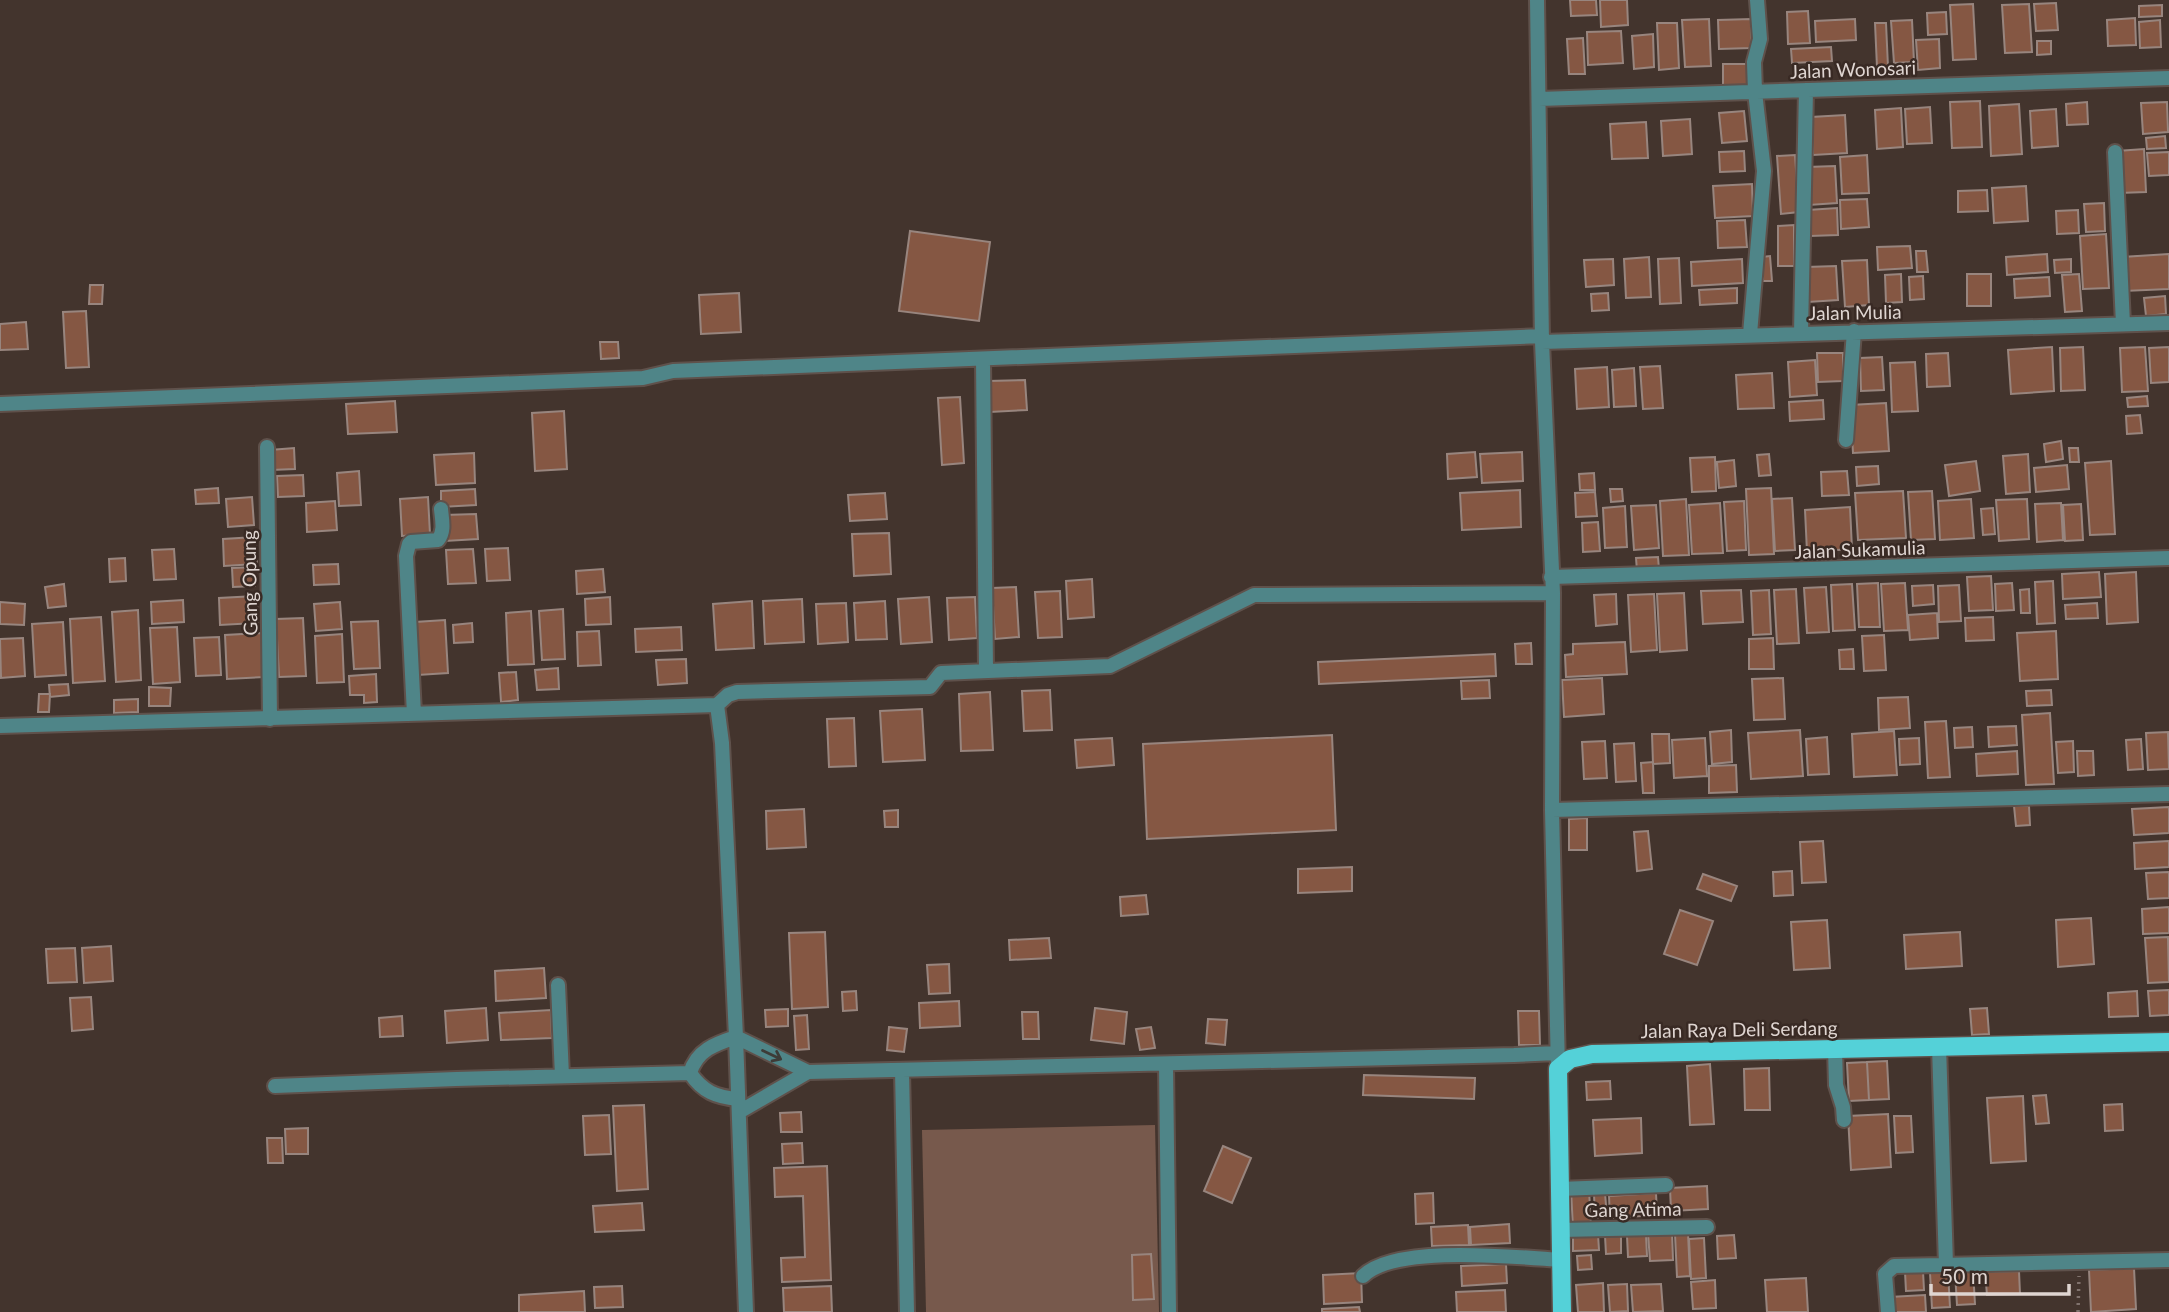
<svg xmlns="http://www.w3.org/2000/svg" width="2169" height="1312" font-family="Lato,sans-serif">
  <rect width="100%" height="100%" fill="#43342d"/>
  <path fill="#77594c" d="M1155 1125 1159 1312H926L922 1130Z"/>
  <path fill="#855743" stroke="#98857e" stroke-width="2" d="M1570 0H1596L1597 15 1571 16Z
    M1600 0H1627L1628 25 1601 27Z
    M2056 3 2058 30 2036 31 2034 4Z
    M1973 4 1976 59 1953 60 1950 5Z
    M2029 4 2032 52 2005 53 2002 5Z
    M2162 5V16L2139 17V6Z
    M1808 11 1810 43 1788 44 1787 12Z
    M1946 12 1947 34 1928 35 1927 13Z
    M2135 18 2136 45 2108 46 2107 20Z
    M1709 19 1711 66 1685 67 1682 20Z
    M1751 19 1752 48 1719 49 1718 20Z
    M1855 19 1856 40 1816 42 1815 21Z
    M1912 20 1914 62 1894 63 1891 21Z
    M2160 20 2161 47 2140 48 2139 22Z
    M1657 23H1677L1679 68 1659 70Z
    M1875 23H1886L1888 67H1877Z
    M1621 31 1623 63 1588 65 1587 32Z
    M1653 34 1654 67 1634 69 1632 36Z
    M1583 38 1585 74H1569L1567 39Z
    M1939 39 1940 68 1918 70 1916 40Z
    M2037 41H2051V54L2037 55Z
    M1831 47 1832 61 1792 63 1791 49Z
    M1723 64H1750L1749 87H1723Z
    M1980 101 1982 147 1952 148 1950 102Z
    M2087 102 2088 124 2067 125 2066 104Z
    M2167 102 2168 132 2143 134 2141 103Z
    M2019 104 2022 154 1991 156 1989 106Z
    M1930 107 1932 143 1907 144 1905 109Z
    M1901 108 1903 147 1877 149 1875 110Z
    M2056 109 2058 146 2032 148 2030 111Z
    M1744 111 1747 141 1722 143 1719 113Z
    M1845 115 1847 153 1813 155 1811 117Z
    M1690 119 1692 154 1663 156 1661 121Z
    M1646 122 1648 158 1612 159 1610 124Z
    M2165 136 2166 148 2147 149 2146 138Z
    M2144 149 2146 192 2119 193 2117 151Z
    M1744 151 1745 171 1720 172 1719 152Z
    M2169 152V175L2149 176 2147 153Z
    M1795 155 1799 212 1781 214 1777 156Z
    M1867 155 1869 193 1842 194 1840 157Z
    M1835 166 1837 203 1809 205 1807 167Z
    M1752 184 1753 216 1715 218 1713 186Z
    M2026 186 2028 221 1994 223 1992 188Z
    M1987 190 1988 211 1958 212V191Z
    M1867 199 1869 227 1841 229 1840 200Z
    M2104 203 2105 231 2086 232 2084 204Z
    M1837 208 1838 235 1810 236 1808 210Z
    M2078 210 2079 233 2057 234 2056 211Z
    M1745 220 1747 247 1718 248 1717 221Z
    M1794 225V266H1778V226Z
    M910 231 990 242 979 321 899 311Z
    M2106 234 2109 288 2083 289 2080 236Z
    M1910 246 1912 268 1878 270 1877 247Z
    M1916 251H1926L1928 272H1917Z
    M2047 254 2048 272 2007 275 2006 257Z
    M2169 254V289L2124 291 2122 257Z
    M1770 256 1772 281H1763L1762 257Z
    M1649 257 1651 297 1626 298 1624 259Z
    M1679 258 1681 303 1660 304 1658 259Z
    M1613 259 1614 285 1586 287 1584 260Z
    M1742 259 1743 283 1692 286 1691 262Z
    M2071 259V272L2055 273 2054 260Z
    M1867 260 1869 305 1845 307 1842 261Z
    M1836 266 1838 300 1808 302 1806 267Z
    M1901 274 1902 302 1886 303 1885 275Z
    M1967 274H1991V306H1967Z
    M2079 274 2082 311 2065 312 2062 275Z
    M1923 276 1924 299 1910 300 1909 277Z
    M2049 277 2050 296 2015 298 2014 279Z
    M90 285H103L102 304H89Z
    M1737 288V303L1700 305 1699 290Z
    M739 293 741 332 701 334 699 295Z
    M1608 293 1609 310 1592 311 1591 294Z
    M2165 296 2166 314 2146 316 2144 298Z
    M86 311 89 367 66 368 63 312Z
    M26 322 28 349 0 350V324Z
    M600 342H618L619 358 601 359Z
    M2052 347 2054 391 2011 394 2008 350Z
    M2083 347 2085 390 2061 391 2060 348Z
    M2145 347 2148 391 2122 392 2120 348Z
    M2169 347V382L2151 383 2149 348Z
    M1817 353H1843V381L1818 382Z
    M1948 353 1950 386 1927 387 1926 354Z
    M1882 357 1884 390 1861 391 1860 358Z
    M1815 360 1817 395 1790 397 1788 362Z
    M1915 362 1918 411 1892 412 1890 363Z
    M1660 366 1663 408 1643 409 1640 367Z
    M1607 367 1609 407 1577 409 1575 369Z
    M1634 368 1636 406 1614 407 1612 370Z
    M1772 373 1774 408 1738 409 1736 375Z
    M1025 380 1027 410 990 412 988 381Z
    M2147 396 2148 406 2128 407 2127 398Z
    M960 397 964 463 942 465 938 398Z
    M1823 400 1824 419 1790 421 1789 402Z
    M395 401 397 432 348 434 346 404Z
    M1886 403 1889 451 1853 453 1850 405Z
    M564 411 567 469 535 471 532 413Z
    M2140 415 2142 433 2127 434 2126 416Z
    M2061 441 2063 459 2046 462 2044 444Z
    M294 448 295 469 271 470 270 450Z
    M2069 448H2078L2079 462H2070Z
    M1475 452 1477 477 1448 479 1447 454Z
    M1522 452 1523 481 1482 483 1480 454Z
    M474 453 475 483 436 485 434 455Z
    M1769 454 1771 475 1759 476 1757 455Z
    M2028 454 2030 492 2006 494 2003 456Z
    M1715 457 1716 491 1692 492 1690 458Z
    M1734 460 1736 486 1719 488 1717 462Z
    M1976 461 1980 491 1949 496 1945 465Z
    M2111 461 2115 534 2090 535 2085 463Z
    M2067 465 2069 489 2036 492 2034 468Z
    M1878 466 1879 484 1857 486 1856 467Z
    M359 471 361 505 339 506 337 473Z
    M1847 471 1849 495 1822 496 1821 472Z
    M1594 473 1595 490H1580L1579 474Z
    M303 475 304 496 278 497 277 476Z
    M218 488 219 503 196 504 195 490Z
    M1771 488 1774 554 1749 555 1746 489Z
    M475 489 476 505 441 507V491Z
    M1610 489H1622L1623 501 1611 502Z
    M1520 490 1521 527 1462 530 1460 493Z
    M1903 491 1906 538 1858 540 1855 493Z
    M1932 491 1935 539 1911 540 1908 492Z
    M1595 492 1597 516 1576 517 1575 493Z
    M885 493 887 519 850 521 848 495Z
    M252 497 254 525 228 527 226 499Z
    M428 497 430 534 402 536 400 499Z
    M1792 498 1795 550 1775 551 1772 499Z
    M1686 499 1689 555 1663 556 1660 501Z
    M1971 499 1974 538 1940 540 1938 501Z
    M2027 499 2029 539 1999 541 1996 500Z
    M335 501 337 530 307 532 306 503Z
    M1744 501 1746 550 1727 551 1724 502Z
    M1720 503 1723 553 1692 554 1689 505Z
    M2061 503 2063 540 2037 542 2035 504Z
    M2081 504 2083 540 2065 541 2063 505Z
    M1656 505 1659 548 1634 550 1631 506Z
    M1625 506 1627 547 1605 548 1603 508Z
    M1850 507 1852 549 1807 552 1805 510Z
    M1993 508 1995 534 1983 535 1981 509Z
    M476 514 478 539 445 541 444 515Z
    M1598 522 1600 551 1583 552 1582 523Z
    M889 533 891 574 854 576 852 534Z
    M255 537 257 564 224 566 223 539Z
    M508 548 510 580 487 581 485 549Z
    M174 549 176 579 154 580 152 550Z
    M473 549 476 583 448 584 446 550Z
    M1658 557 1659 569 1637 571 1636 558Z
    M125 558 126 581 110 582 109 559Z
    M338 564 339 584 314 585 313 565Z
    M255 567V586L233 587 232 568Z
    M603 569 605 592 577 594 576 571Z
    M2099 572 2101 597 2063 599 2062 574Z
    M2136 572 2138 622 2107 624 2105 574Z
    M1991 576 1993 610 1969 611 1967 577Z
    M1092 579 1094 617 1068 619 1066 581Z
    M2053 581 2055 623 2037 624 2035 582Z
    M1878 583 1880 627H1859L1857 584Z
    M1905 583 1908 630 1884 631 1881 584Z
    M2012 583 2014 610 1996 611 1995 584Z
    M64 584 66 606 48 608 45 587Z
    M1852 584 1855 630 1833 631 1831 585Z
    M1933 585 1934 604 1913 606 1912 586Z
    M1959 585 1961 621 1939 622 1938 586Z
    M1016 587 1019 637 995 639 992 588Z
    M1826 587 1829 632 1807 633 1804 588Z
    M1796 589 1799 643 1777 644 1774 590Z
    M2029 589 2030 613H2021L2020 590Z
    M1741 590 1743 622 1703 624 1701 591Z
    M1769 590 1771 634 1753 635 1751 591Z
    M1060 591 1062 637 1038 638 1035 592Z
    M1684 593 1687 650 1660 652 1657 594Z
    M1616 594 1617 624 1596 626 1594 595Z
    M1654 594 1657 650 1631 652 1628 595Z
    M257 596 258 623 220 625 219 598Z
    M610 597 611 624 586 625 585 599Z
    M929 597 932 642 901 644 898 599Z
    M975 597 977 638 949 640 947 598Z
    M802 599 804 642 765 644 763 601Z
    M183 600 184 622 152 624 151 602Z
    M752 601 754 648 716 650 713 604Z
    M885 601 887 639 856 640 854 603Z
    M0 602 25 604 24 625 0 624Z
    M340 602 342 629 316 631 314 604Z
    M846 603 848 642 818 644 816 604Z
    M2097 603 2098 618 2066 619 2065 605Z
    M563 609 565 659 542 660 539 611Z
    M138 610 141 680 116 682 112 612Z
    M531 611 534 664 508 665 506 613Z
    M1937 613 1938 638 1910 640 1908 615Z
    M101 617 105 681 73 683 70 619Z
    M1993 617 1994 640 1966 641 1965 618Z
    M303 618 306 676 279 677 276 619Z
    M445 620 448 673 418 675 415 622Z
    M378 621 380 668 354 669 351 622Z
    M63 622 66 675 35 677 32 624Z
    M472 623 473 642 454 643 453 625Z
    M177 627 180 682 153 684 150 628Z
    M681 627 682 650 636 652 635 629Z
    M599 631 601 665 578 666 577 632Z
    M2056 631 2058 679 2020 681 2017 633Z
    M262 633 264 677 227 679 225 635Z
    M342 634 344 682 317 683 315 636Z
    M1884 635 1886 670 1864 671 1862 636Z
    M219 637 221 675 196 676 194 638Z
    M23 638 25 676 1 678 0 639Z
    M1773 638 1774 669H1749V639Z
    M1625 642 1627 674 1566 677 1565 655 1573 654V644Z
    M1531 643 1532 664H1516L1515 644Z
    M1853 649 1854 669H1840L1839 650Z
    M1495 654 1496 676 1319 684 1318 662Z
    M686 659 687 683 658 685 656 660Z
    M558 668 559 689 537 690 535 670Z
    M516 672 518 700 501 702 499 673Z
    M376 674 377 702 364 703V695H350L349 676Z
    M1602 678 1604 714 1564 717 1562 680Z
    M1783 678 1785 719 1754 720 1752 679Z
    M1489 680 1490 698 1462 699 1461 681Z
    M68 684 69 695 50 697 49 685Z
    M149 687 171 688 170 706H149Z
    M1050 690 1052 730 1024 731 1022 691Z
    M2051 690 2052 705 2027 706 2026 691Z
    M990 692 993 750 961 751 959 694Z
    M39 694H50L49 712H38Z
    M1908 697 1910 728 1879 730 1878 698Z
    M138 699V712L114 713V700Z
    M922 709 925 760 883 762 880 711Z
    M2050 713 2054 784 2026 785 2022 715Z
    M854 718 856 766 829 767 827 719Z
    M1946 721 1950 777 1928 778 1925 722Z
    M2016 726 2017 745 1989 747 1988 727Z
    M1972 727 1973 747 1955 748 1954 728Z
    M1731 730 1732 762 1712 764 1710 732Z
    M1800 730 1803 776 1751 779 1748 733Z
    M1894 731 1897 775 1854 777 1852 734Z
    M2168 732 2169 769 2148 770 2146 733Z
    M1652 734H1669L1670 763 1653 764Z
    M1332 735 1336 830 1147 839 1143 744Z
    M1827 737 1829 774 1808 775 1806 739Z
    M1112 738 1114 765 1077 768 1075 740Z
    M1705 738 1707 776 1674 778 1672 740Z
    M1919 738 1920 764 1900 765 1899 739Z
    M2141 739 2143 769 2128 770 2126 740Z
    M1605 741 1607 778 1584 779 1582 742Z
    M2073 741 2074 772 2058 773 2056 742Z
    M1634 743 1636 781 1616 782 1614 744Z
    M2017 751 2018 774 1977 776 1976 754Z
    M2077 751H2093L2094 775 2078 776Z
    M1653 762 1654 793H1643L1641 763Z
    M1736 765 1737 792 1709 793V766Z
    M2014 806H2029L2030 825 2016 826Z
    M2169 807V833L2134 835 2132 809Z
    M804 809 806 847 767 849 766 811Z
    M898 810V827H885L884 811Z
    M1587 818V850H1569V819Z
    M1648 831 1652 869 1637 871 1634 832Z
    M1823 841 1826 882 1802 883 1800 842Z
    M2169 841V867L2135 869 2134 843Z
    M1352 867V891L1298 893V869Z
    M1792 871 1793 895 1774 896 1773 872Z
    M2169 872V898L2148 899 2146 873Z
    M1703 874 1737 886 1731 901 1697 889Z
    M1146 895 1148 914 1121 916 1120 897Z
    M2169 907V933L2143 934 2142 909Z
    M1680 910 1713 921 1697 965 1664 954Z
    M2091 918 2094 964 2058 967 2056 920Z
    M1827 920 1830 968 1794 970 1791 922Z
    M825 932 828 1007 792 1009 789 933Z
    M1960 932 1962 966 1906 969 1904 935Z
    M2168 937 2169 982 2148 983 2145 938Z
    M1049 938 1051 958 1010 960 1009 940Z
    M111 946 113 981 84 983 82 948Z
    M75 948 77 982 48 983 46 949Z
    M949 964 950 993 929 994 927 965Z
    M544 968 546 998 496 1001 495 971Z
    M2169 990V1015L2150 1016 2148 991Z
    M856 991 857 1010 843 1011 842 992Z
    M2137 991 2138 1016 2109 1017 2108 993Z
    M91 997 93 1029 72 1031 70 998Z
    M959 1001 960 1026 920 1028 919 1003Z
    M486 1008 488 1040 447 1043 445 1011Z
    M1095 1008 1127 1012 1124 1044 1091 1040Z
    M1987 1008 1989 1034 1972 1035 1970 1009Z
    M788 1009V1026L766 1027 765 1010Z
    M551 1010 552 1038 501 1040 499 1013Z
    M1518 1011H1539L1540 1045H1519Z
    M1022 1012H1038L1039 1039H1023Z
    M807 1015 809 1049 796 1050 794 1016Z
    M402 1016 403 1036 380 1037 379 1018Z
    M1208 1019 1227 1020 1225 1045 1206 1043Z
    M889 1027 907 1029 904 1052 887 1050Z
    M1151 1027 1155 1048 1140 1050 1136 1029Z
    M1887 1061 1889 1099 1869 1100 1867 1062Z
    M1867 1062 1869 1100 1849 1101 1847 1063Z
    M1710 1064 1714 1124 1690 1125 1687 1066Z
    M1769 1068 1770 1110H1745L1744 1069Z
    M1364 1075 1475 1078 1474 1099 1363 1095Z
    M1610 1081 1611 1099 1587 1100 1586 1082Z
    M2046 1095 2049 1123 2036 1124 2033 1096Z
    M2023 1096 2026 1161 1991 1163 1987 1098Z
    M2122 1104 2123 1130 2105 1131 2104 1105Z
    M644 1105 648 1189 617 1191 613 1106Z
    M801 1112 802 1132H781L780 1113Z
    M1888 1114 1891 1167 1851 1170 1848 1116Z
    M609 1115 611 1154 585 1155 583 1116Z
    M1894 1116H1911L1913 1152 1896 1153Z
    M1641 1118 1642 1153 1595 1156 1593 1120Z
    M308 1128V1154H286L285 1129Z
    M267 1138H282L283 1163H268Z
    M802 1143 803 1163 783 1164 782 1144Z
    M1223 1146 1251 1158 1232 1203 1204 1191Z
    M827 1166 831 1280 782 1282 781 1258 805 1257 803 1196 775 1197 774 1168Z
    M1707 1186 1708 1209 1671 1211 1670 1188Z
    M1589 1189 1591 1227 1573 1228 1571 1190Z
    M1433 1193 1434 1223 1416 1224 1415 1194Z
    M1605 1193 1607 1217 1595 1218 1594 1194Z
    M1656 1193 1657 1215 1610 1218 1609 1196Z
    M642 1203 644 1230 595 1232 593 1206Z
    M1509 1224 1510 1243 1471 1245 1470 1227Z
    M1468 1225 1469 1245 1432 1246 1431 1227Z
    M1672 1232 1673 1260 1650 1261 1648 1233Z
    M1688 1233 1690 1276 1677 1277 1675 1234Z
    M1598 1234 1599 1250 1573 1251V1236Z
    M1621 1235V1253L1606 1254 1605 1236Z
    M1646 1235 1647 1256 1628 1257 1627 1236Z
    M1734 1235 1736 1258 1718 1259 1717 1236Z
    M1704 1238 1706 1278 1691 1279 1689 1239Z
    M1151 1254 1154 1299 1133 1300 1132 1255Z
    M1591 1255 1592 1269 1578 1270 1577 1256Z
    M1506 1264 1507 1283 1462 1286 1461 1266Z
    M2134 1268 2136 1309 2091 1312 2089 1270Z
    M1923 1271 1924 1290 1906 1291 1905 1272Z
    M1973 1271 1975 1304 1957 1305 1955 1272Z
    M2019 1271 2020 1294 1987 1295 1985 1272Z
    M1948 1272 1950 1307 1932 1308 1930 1273Z
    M1361 1273 1362 1302 1324 1304 1323 1275Z
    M1806 1278 1808 1312H1767L1765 1280Z
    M1715 1280 1716 1308 1693 1309 1691 1282Z
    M1603 1283 1604 1312H1578L1576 1285Z
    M1627 1284 1628 1311 1610 1312 1608 1285Z
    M1661 1284 1663 1311 1633 1312 1631 1285Z
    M622 1286 623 1307 595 1308 594 1287Z
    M831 1286 832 1312H784L783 1288Z
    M1505 1290 1506 1312H1457L1456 1292Z
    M584 1291 585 1312H519V1295Z
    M1925 1295 1926 1312H1891L1890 1297Z
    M1359 1307 1360 1312H1322V1309Z"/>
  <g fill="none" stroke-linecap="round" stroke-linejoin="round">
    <defs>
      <path id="street" d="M1537 0 1542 342 1553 593 1552 810 1558 1069
        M1539 99 2169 78
        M2115 152 2123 324
        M1801 333 1806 90
        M1750 334 1764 171 1755 92 1754 62 1760 39 1757 0
        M1542 342 2169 323
        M983 359 986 671
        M0 404 643 378 673 371 1542 336
        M1846 440 1854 331
        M267 447 270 719
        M1551 577 2169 558
        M717 705 728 695 737 692 930 687 941 673 1110 666 1254 595 1553 593
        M414 714 406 556 409 544 411 542 438 540C445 531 442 520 441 509
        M0 726 717 705 722 743 736 1037 746 1312
        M1552 810 2169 794
        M558 985 562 1076
        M1939 1046 1946 1265
        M1835 1048 1836 1085 1843 1107 1844 1120
        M1166 1065 1169 1312
        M902 1070 907 1312
        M690 1073C697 1050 715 1044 736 1037L808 1072 1514 1055 1557 1053
        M690 1073C703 1092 716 1097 738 1099
        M275 1086 456 1079 690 1073
        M739 1112 808 1072
        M1559 1189 1666 1185
        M1560 1230 1707 1227
        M1363 1276C1395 1244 1515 1257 1561 1260
        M1888 1312 1885 1274 1894 1266 2169 1260"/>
      <path id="primary" d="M1562 1312 1558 1069 1570 1059 1592 1054 2169 1042"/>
    </defs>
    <use href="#street" stroke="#5f514b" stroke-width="18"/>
    <use href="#primary" stroke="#5f514b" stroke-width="21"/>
    <path stroke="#80726d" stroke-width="3.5" stroke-dasharray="2 5" stroke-linecap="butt" d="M2078 1312 2079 1276"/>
    <use href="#street" stroke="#4f8588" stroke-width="14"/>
    <use href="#primary" stroke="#54d1d8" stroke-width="18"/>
  </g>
  <defs><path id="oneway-shaft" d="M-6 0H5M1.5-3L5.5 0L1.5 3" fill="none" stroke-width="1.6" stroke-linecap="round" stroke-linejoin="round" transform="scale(1.75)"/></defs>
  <use stroke="#3d3c38" href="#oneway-shaft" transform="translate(772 1055) rotate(26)"/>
  <g text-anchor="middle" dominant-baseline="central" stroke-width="5" stroke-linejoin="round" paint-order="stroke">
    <g font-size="19" fill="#dfd5d1" stroke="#392a24">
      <text transform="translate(1853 69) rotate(-2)">Jalan Wonosari</text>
      <text transform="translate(1855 312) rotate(-1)">Jalan Mulia</text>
      <text transform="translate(1860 549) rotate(-2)">Jalan Sukamulia</text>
      <text transform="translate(249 583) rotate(-91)">Gang Opung</text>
      <text transform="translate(1739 1029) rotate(-1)">Jalan Raya Deli Serdang</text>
      <text transform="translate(1633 1209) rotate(-1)">Gang Atima</text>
    </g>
  </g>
  <path d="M1931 1284v10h138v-10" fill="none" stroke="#dfd5d1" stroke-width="3.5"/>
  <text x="1941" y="1284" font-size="21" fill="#dfd5d1" stroke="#392a24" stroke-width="5" paint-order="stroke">50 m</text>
</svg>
